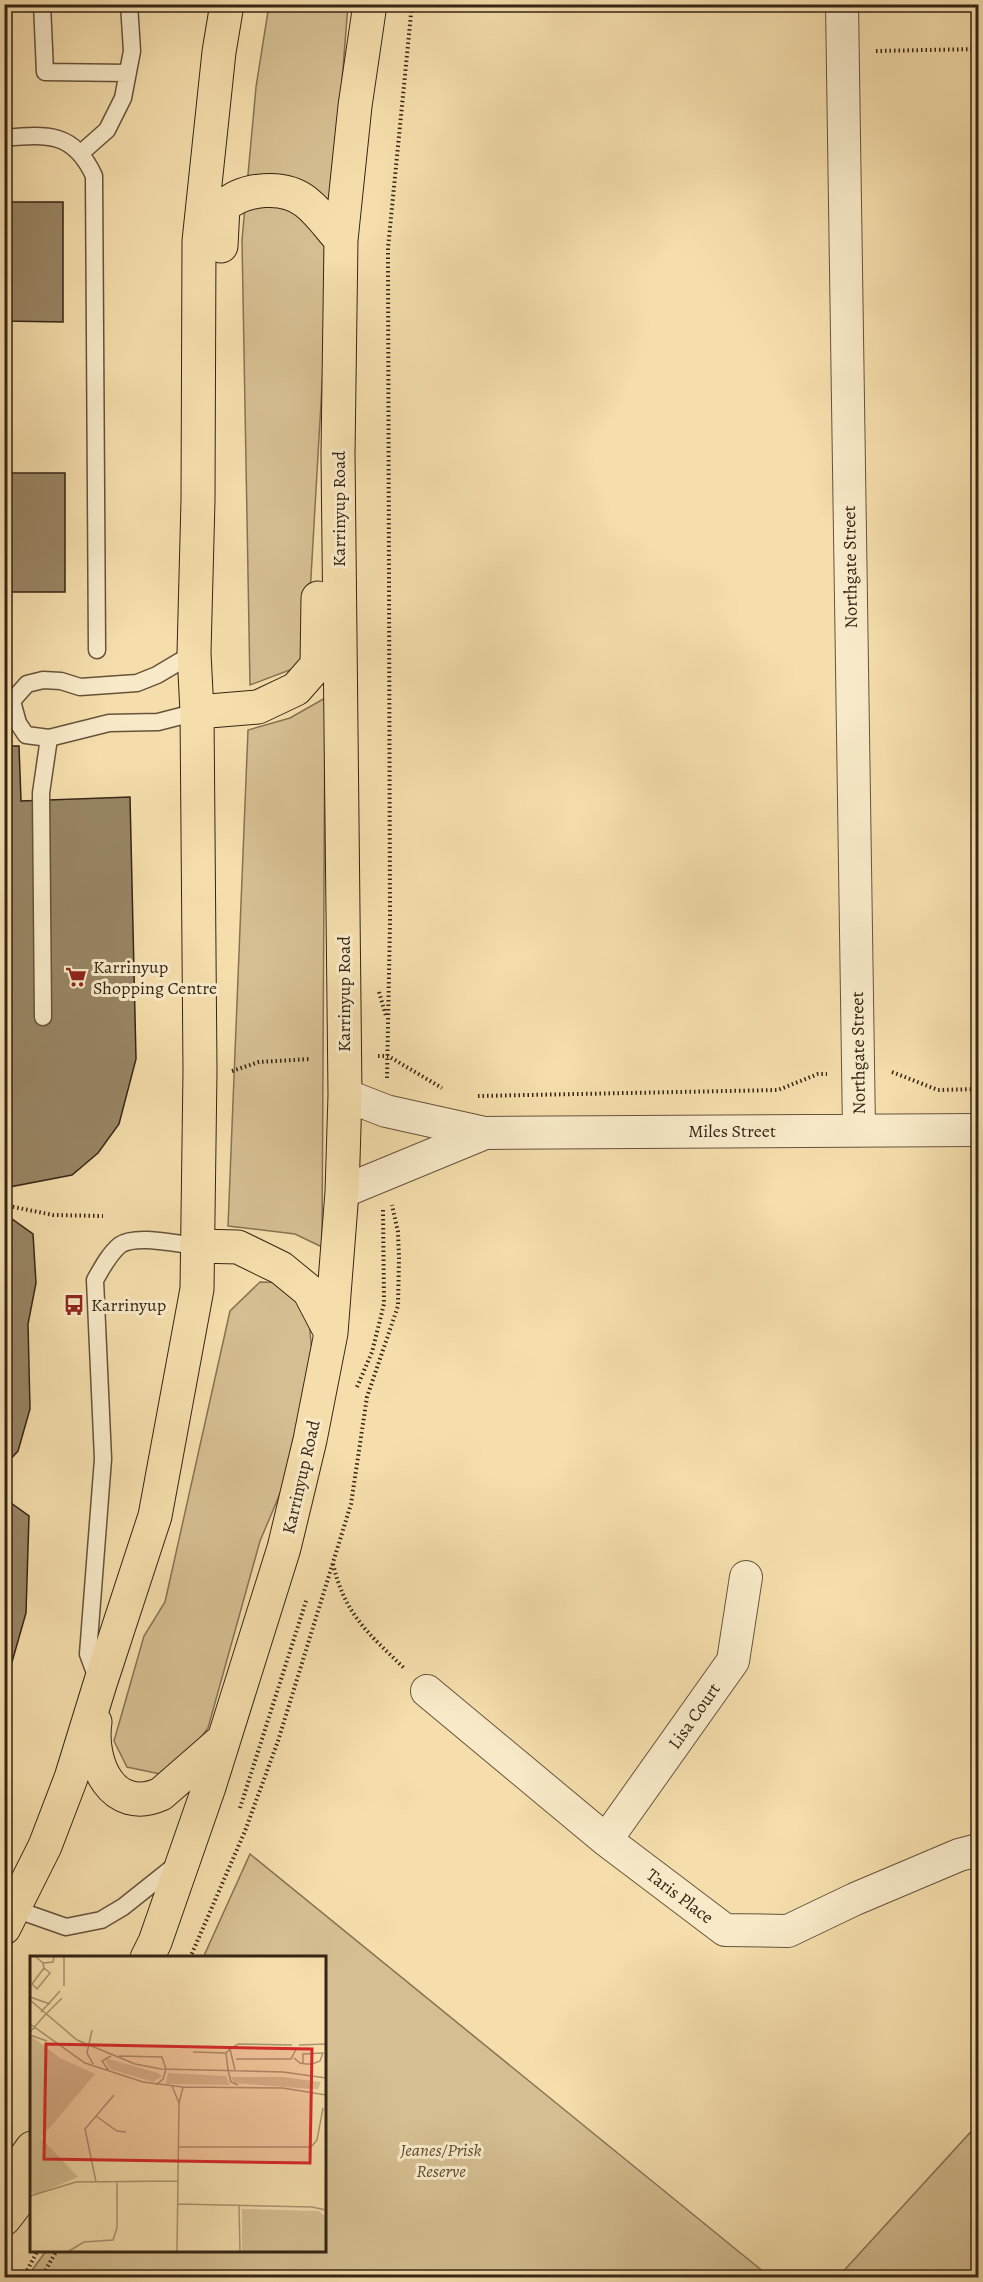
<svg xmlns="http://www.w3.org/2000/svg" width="983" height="2282" font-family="Alegreya,serif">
  <rect width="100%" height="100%" fill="#f5deac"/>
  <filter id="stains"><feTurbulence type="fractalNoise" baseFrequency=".00333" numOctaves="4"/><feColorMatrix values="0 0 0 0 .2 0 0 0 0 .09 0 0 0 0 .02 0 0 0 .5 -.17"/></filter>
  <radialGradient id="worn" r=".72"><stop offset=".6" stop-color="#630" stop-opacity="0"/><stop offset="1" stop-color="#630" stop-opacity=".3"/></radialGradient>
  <path fill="#d5bf92" stroke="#867254" stroke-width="1.5" d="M269 5H348L333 194 306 664 250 685 242 240 256 87Z
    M325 698 322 1247 295 1234 228 1226 248 730 290 718Z
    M260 1282 290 1283 309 1321 312 1353 287 1477 260 1541 208 1728 186 1757 160 1774 127 1767 114 1741 144 1636 165 1602 230 1311Z
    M250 1854 770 2277H27L46 2251 324 2250V1958H203Z
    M978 2124V2277H838Z"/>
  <path fill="#998564" stroke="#362515" stroke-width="1.5" d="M4 202H63V322L4 321Z
    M4 473H65V592H4Z
    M4 746H19L21 801 130 797 136 1059 119 1124 98 1153 72 1175 4 1188Z
    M4 1217 12 1219 33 1234 36 1283 28 1324 30 1409 18 1451 4 1466Z
    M4 1498 29 1516 26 1613 4 1690Z"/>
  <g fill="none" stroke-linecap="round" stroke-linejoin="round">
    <defs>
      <path id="service" d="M42 4 45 72 128 73
        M4 138C48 134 74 132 94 176L97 650
        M81 153 107 130 123 98 132 51 129 4
        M194 653 157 675 137 683 80 687 61 681 43 680 27 684 12 701 18 723 26 735 49 738 109 723 158 722 197 712
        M43 1017 41 793 49 738
        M98 1681 88 1654 103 1459 95 1280C102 1268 109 1254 120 1245 136 1234 177 1244 196 1246
        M9 1907 66 1927 101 1920 123 1907 177 1864"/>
      <path id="minor" d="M842 4 859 1130
        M345 1095 386 1111 485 1133 978 1130
        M342 1192 485 1133
        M427 1691 606 1840 725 1930 788 1931 855 1899 959 1855 978 1850
        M606 1840 733 1661 746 1577"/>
      <path id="trunk" d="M221 246 223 207C243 188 284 184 306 202 319 212 330 228 341 240
        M197 712 258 707 296 689 317 665 318 598
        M196 1246 238 1247 281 1268 309 1291 331 1333
        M95 1722C89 1762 112 1816 161 1794L223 1740
        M4 1928 45 1846 71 1778 100 1684 155 1516 197 1289 200 1071 197 712 194 653 198 500 199 241 219 52 227 4
        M147 1958 155 1942 209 1787 284 1548 310 1440 331 1333 342 1192 345 1095 338 454 341 240 355 106 370 4
        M4 2187 32 2148
        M4 2219 32 2183"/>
    </defs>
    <use href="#service" stroke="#66533b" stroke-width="19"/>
    <use href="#minor" stroke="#66533b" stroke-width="34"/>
    <use href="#trunk" stroke="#362515" stroke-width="35"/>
    <path stroke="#362515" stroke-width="4" stroke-dasharray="1.5 3" stroke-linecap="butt" d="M876 51 978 49
      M379 992 386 1016
      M378 1056H388L442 1088
      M232 1071 259 1062 310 1059
      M892 1072 938 1090 978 1089
      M387 1078 390 922 388 248 412 4
      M478 1096 778 1090 818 1074H827
      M4 1205 53 1215 103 1216
      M357 1387 372 1352 384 1304 383 1210
      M333 1564C345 1615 369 1634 405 1669
      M240 1808 307 1598
      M190 1958 245 1831 278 1741 351 1504 367 1397 398 1306 399 1258 398 1232 392 1205
      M23 2278 38 2250
      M41 2278 57 2250"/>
    <use href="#service" stroke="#f8eac9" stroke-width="16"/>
    <use href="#minor" stroke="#f8eac9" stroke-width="32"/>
    <use href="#trunk" stroke="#f5deac" stroke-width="33"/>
  </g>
  <defs>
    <symbol id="supermarket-bare" viewBox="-9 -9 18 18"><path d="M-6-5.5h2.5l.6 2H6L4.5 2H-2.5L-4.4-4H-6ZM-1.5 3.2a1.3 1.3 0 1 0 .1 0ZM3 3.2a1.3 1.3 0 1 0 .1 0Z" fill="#8f2418" stroke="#f8eac9" stroke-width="2.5" paint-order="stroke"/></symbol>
    <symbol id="bus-bare" viewBox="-9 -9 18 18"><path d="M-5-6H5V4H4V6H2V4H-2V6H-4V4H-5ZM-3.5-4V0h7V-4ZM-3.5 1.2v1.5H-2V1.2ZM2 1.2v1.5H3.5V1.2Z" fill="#8f2418" stroke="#f8eac9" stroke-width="2.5" paint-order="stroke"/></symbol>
  </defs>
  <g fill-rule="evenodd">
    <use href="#supermarket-bare" x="61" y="962" width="30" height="30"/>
    <use href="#bus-bare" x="59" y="1290" width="30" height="30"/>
  </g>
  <g text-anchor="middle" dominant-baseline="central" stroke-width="6" stroke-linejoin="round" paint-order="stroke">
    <g font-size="18" fill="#362515" stroke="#f8eac9">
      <text transform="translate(339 509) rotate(-90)">Karrinyup Road</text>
      <text transform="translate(850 567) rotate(-91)">Northgate Street</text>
      <text transform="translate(344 994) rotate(-90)">Karrinyup Road</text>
      <text transform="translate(858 1053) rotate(-91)">Northgate Street</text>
      <text x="732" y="1131">Miles Street</text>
      <text transform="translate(301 1477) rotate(-77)">Karrinyup Road</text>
      <text transform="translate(694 1716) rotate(-55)">Lisa Court</text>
      <text transform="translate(680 1896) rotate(37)">Taris Place</text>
    </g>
    <g font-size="18" fill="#362515" stroke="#f8eac9" text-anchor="start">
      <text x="93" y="967">Karrinyup<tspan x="93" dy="21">Shopping Centre</tspan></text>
      <text x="91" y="1305">Karrinyup</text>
    </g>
    <g font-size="18" font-style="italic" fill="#5e4c34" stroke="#f8eac9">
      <text x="441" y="2150">Jeanes/Prisk<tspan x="441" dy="21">Reserve</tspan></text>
    </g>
  </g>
  <g transform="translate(30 1956)">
    <rect width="296" height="296" fill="#f5deac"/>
    <path d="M0 79 30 102 65 118 11 182 48 221 5 239 0 234ZM79 103 128 117 132 120 123 126 80 113 75 104ZM138 117 196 120 200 129 136 128ZM201 121H253L291 126 288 133H281L204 127ZM212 253 288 255 295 260V295H212Z" fill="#d5bf92"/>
    <path fill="none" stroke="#a99470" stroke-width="1.5" d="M6 1 13 7 23 6 24 1M34 1V30M13 7 14 12 2 28 7 33 20 17 14 12M0 41 20 48M0 44 47 84 105 108 131 113 253 116 296 122M11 56 30 35M15 59 32 42M0 68 55 107 113 126 153 131 253 132 296 139M62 74 57 97 63 108M0 76 15 59M0 79 17 85M269 89 296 88M200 93 208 88 262 89M163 96 196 97M89 100 132 101 136 113M264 102 270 107 276 108H282L290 105 293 97 273 98V108M206 103H261L266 93M198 114 196 97 200 93 205 114M198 114 201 126 208 129M79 115 72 105 81 100M126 129 133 123 136 113M142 130 149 147M66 160 87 175 96 176M148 191H281L287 184 293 152M66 226 55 173 84 139M0 240 46 226 148 225M148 248 282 251 296 254M209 250 210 295M39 295 54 286 83 284 87 272V226M147 295 149 147 153 131"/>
    <path fill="#d62828" fill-opacity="0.15" stroke="#d62828" stroke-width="3" d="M16 88 282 93 280 207 14 203Z"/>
    <rect width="296" height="296" fill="none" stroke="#362515" stroke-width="3"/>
  </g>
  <rect width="983" height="2282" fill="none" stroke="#f5deac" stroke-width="24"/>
  <rect x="6" y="6" width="971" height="2270" fill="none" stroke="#362515" stroke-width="3"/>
  <rect x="12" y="12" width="959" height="2258" fill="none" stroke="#362515" stroke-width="1.5"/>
  <rect width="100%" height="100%" filter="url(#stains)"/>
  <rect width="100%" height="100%" fill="url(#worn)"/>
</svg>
